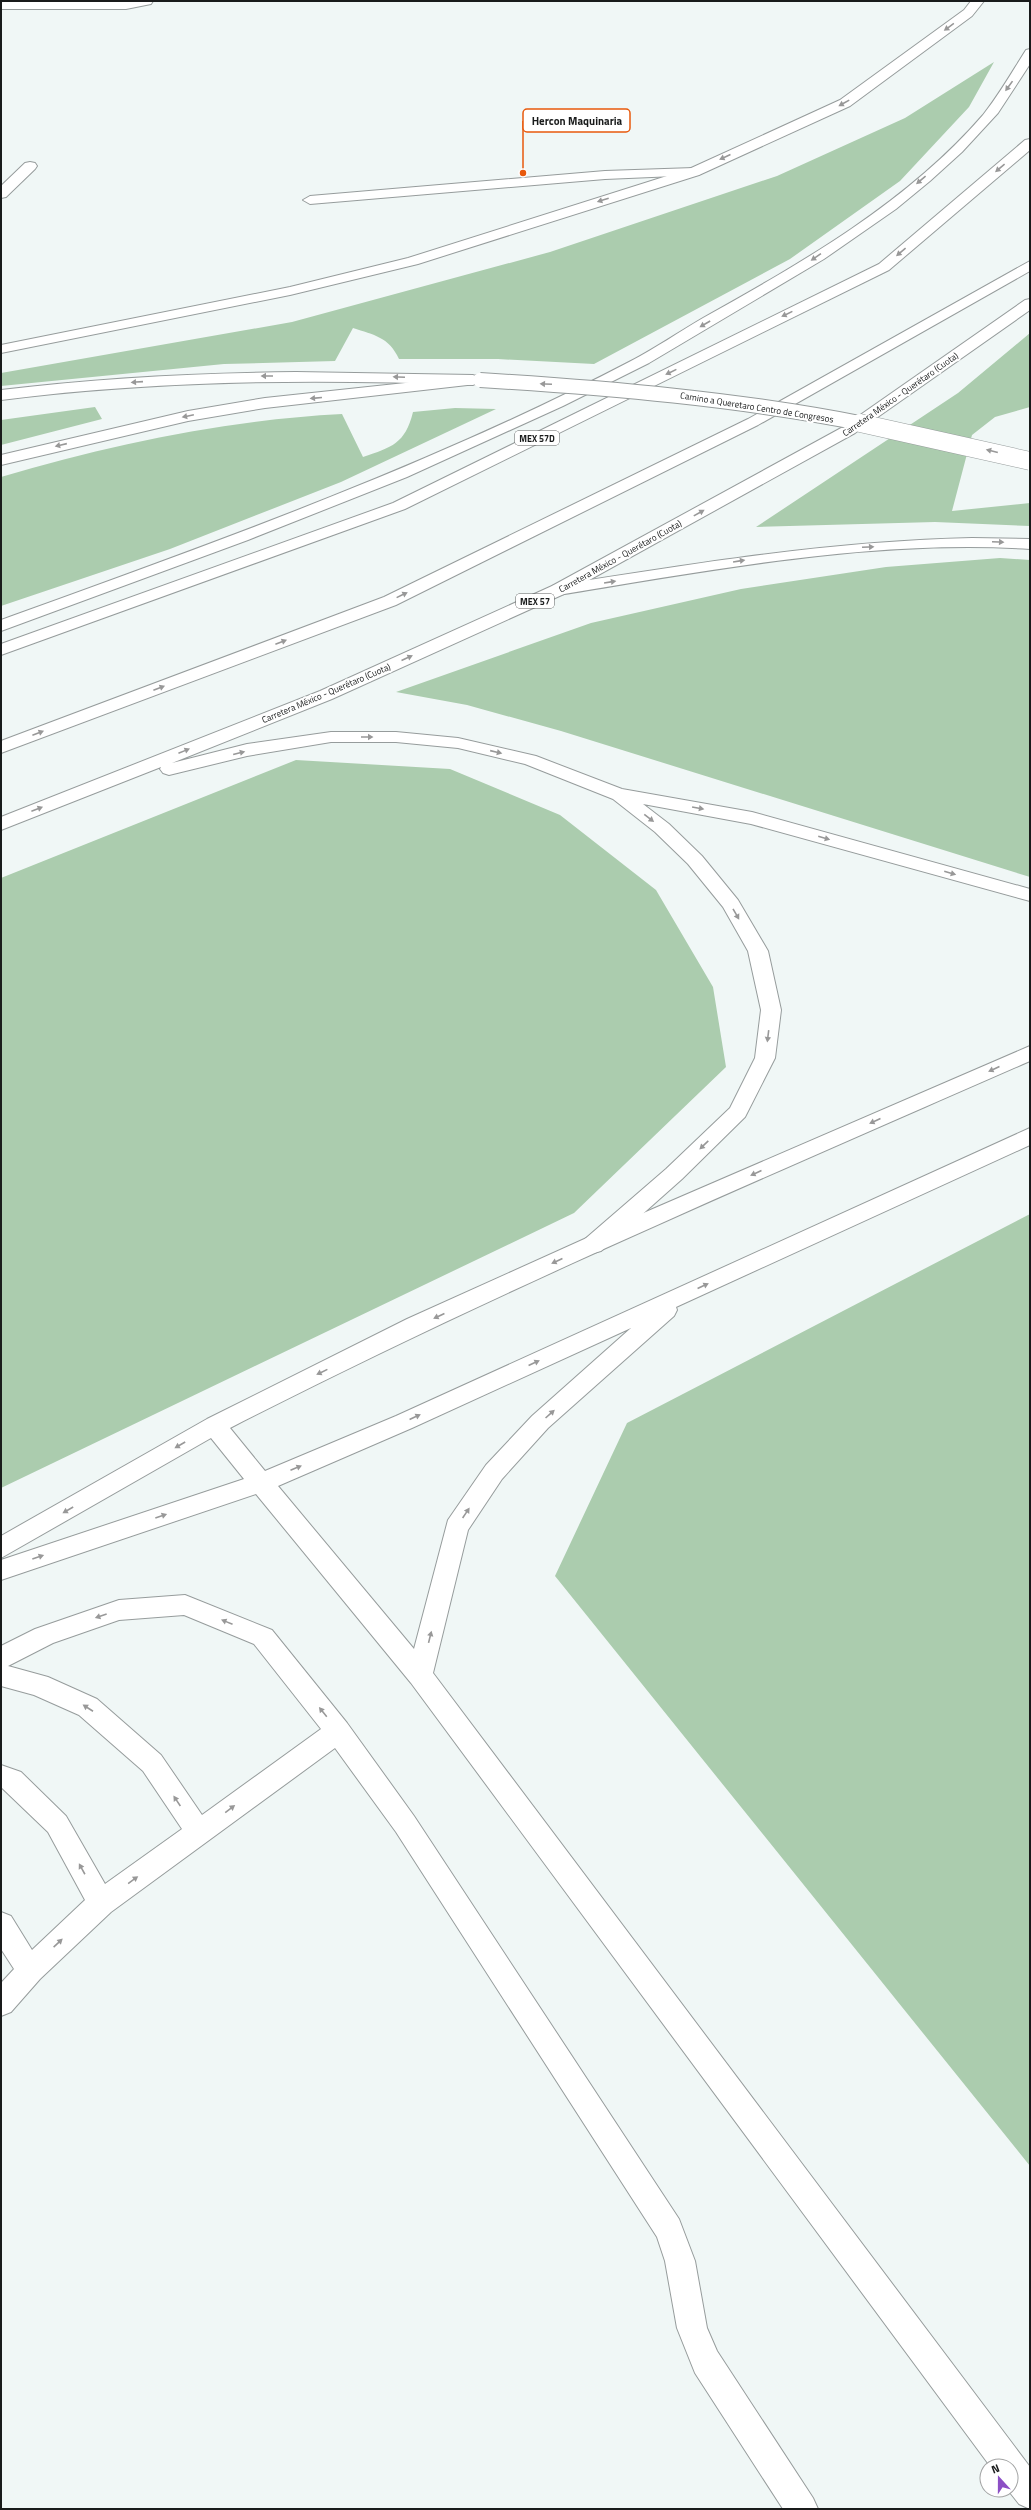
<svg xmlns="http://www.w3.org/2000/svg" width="1031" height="2510" font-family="'Titillium Web',sans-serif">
  <rect width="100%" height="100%" fill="#f0f7f6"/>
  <path fill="#abccae" d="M994 62 969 107 900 181 790 259 594 364 498 359H399C389 337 374 335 353 328L335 361 224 364 1 386V373L292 322 550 252 777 176 905 118Z
    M1030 333V407L995 417 972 435 952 511 1030 503V526L935 522 756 527 958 393Z
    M95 407 102 419 1 445V420Z
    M455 408 496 409 341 482 170 549 1 606V477C112 444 226 420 342 414L363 457C392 447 405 444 413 412Z
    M1000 558 1030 560V877L561 731 467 705 396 692 591 623 741 589 886 567Z
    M296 760 450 769 560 815 656 890 713 987 726 1067 574 1213 1 1488V878Z
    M1030 1214V2166L555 1576 627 1423Z"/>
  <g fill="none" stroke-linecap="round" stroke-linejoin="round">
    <defs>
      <path id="lane" d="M694 168 701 172 699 175 605 179 310 204 303 200 310 196 605 171Z
        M185 1595 272 1630 347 1723 414 1816 679 2219 695 2261 707 2328 717 2351 813 2498 818 2509H783L695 2373 677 2328 665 2261 657 2237 396 1832 335 1748 111 1912 40 1979 11 2012 1 2016V1983L14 1969 1 1949V1912L11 1916 32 1950 85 1900 48 1832 1 1787V1765L21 1772 66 1816 105 1884 182 1829 143 1771 79 1715 34 1695 1 1686V1646L35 1629 119 1600ZM184 1615 254 1644 321 1729 202 1815 161 1755 97 1699 48 1677 8 1666 53 1643 119 1620Z"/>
      <path id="street" d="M1 1H153L151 4 126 9H1Z
        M30 162 35 163 37 166 35 169 6 197 1 198V186L25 163Z
        M1030 1046V1061C761 1179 491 1294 230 1428L265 1471 396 1416 1030 1128V1145L676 1307 677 1310 674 1316 548 1428 502 1479 468 1530 433 1673 1030 2467V2509L1019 2504 1008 2490H1011V2466H990L411 1683 256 1494 1 1580V1560L244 1479 211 1438 1 1558V1536L207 1419 407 1319 611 1227ZM631 1328 532 1416 486 1465 448 1520 414 1649 278 1486 412 1428Z"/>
      <path id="secondary" d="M296 372 473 375 481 380 473 385C315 379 158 380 1 400V390C99 378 197 373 296 372Z
        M972 538 1030 539V549C872 539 713 570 558 595L552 594 550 590 552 586 558 585C696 563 833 541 972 538Z"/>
      <path id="highway" d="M971 1H984L972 16 850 106 699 175 418 264 290 295 1 353V345L290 287 408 258 689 169 840 100 964 10Z
        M1030 49V64L998 113 962 152 930 181 896 209 824 259 649 363 563 406 407 477 248 540 1 631V620C214 543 430 466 631 361 656 348 679 332 703 318 803 262 907 203 983 115 999 95 1012 72 1026 50Z
        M1030 139V150L889 270 405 509 1 655V644L393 503 879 264 1025 140Z
        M1030 261V271L758 425 396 605 1 753V741L384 597 748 419Z
        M1030 299V310L855 433 564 594 332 699 172 763 247 744 331 732H396L458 738 536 756 622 789 752 812 1030 889V901L751 824 643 804 669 824 702 856 738 900 768 951 781 1010 775 1058 745 1117 682 1179 601 1251 593 1253 585 1251 582 1245 585 1239 666 1169 730 1108 755 1058 761 1010 748 951 723 907 688 864 655 832 613 799 525 764 458 748 396 742H331L247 756 169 775 163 773 160 769 161 767 1 830V817L320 691 552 586 843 427 1025 300Z
        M480 375 488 380 485 383 265 408 188 421 1 465V455L188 411 265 398Z"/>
    </defs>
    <use href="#lane" stroke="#969c9c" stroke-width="2"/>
    <use href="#street" stroke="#969c9c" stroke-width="2"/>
    <use href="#secondary" stroke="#969c9c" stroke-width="2"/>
    <use href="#highway" stroke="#969c9c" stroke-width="2"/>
    <use href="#lane" fill="#fff" fill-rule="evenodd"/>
    <use href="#street" fill="#fff" fill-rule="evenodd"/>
    <use href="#secondary" fill="#fff" fill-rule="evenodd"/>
    <use href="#highway" fill="#fff" fill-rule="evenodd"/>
    <defs>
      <path id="secondary-bridge-far1" d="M480 380C610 388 738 399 865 424"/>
      <path id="secondary-bridge" d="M860 423 1030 461"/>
    </defs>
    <use href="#secondary-bridge-far1" stroke="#969c9c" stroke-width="16" stroke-linecap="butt"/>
    <use href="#secondary-bridge" stroke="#969c9c" stroke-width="19" stroke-linecap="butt"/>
    <use href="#secondary-bridge-far1" stroke="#fff" stroke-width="14"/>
    <use href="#secondary-bridge" stroke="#fff" stroke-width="18"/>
  </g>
  <defs><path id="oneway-solid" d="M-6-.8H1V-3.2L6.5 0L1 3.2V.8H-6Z"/></defs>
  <g fill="#989898">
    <use href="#oneway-solid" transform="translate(949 27) rotate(144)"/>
    <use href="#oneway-solid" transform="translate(1009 86) rotate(126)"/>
    <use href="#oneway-solid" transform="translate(844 103) rotate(151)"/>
    <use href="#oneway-solid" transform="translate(725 157) rotate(156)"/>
    <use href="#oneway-solid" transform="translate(1000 168) rotate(140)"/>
    <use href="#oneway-solid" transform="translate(921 180) rotate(140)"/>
    <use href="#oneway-solid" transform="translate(603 200) rotate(162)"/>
    <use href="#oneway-solid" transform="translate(901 252) rotate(140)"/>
    <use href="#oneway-solid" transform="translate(816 257) rotate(146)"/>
    <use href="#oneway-solid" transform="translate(787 314) rotate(154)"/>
    <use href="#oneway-solid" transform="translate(705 324) rotate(150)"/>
    <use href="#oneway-solid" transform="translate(671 372) rotate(154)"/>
    <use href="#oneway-solid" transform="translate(267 376) rotate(180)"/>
    <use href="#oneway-solid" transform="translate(399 377) rotate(-178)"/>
    <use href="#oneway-solid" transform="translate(137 382) rotate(176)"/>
    <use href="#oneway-solid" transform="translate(546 384) rotate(-177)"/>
    <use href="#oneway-solid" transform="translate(316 398) rotate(175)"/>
    <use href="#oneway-solid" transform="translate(188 416) rotate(168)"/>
    <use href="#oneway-solid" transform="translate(61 445) rotate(167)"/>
    <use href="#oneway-solid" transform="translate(992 451) rotate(-166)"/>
    <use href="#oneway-solid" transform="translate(699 513) rotate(-29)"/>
    <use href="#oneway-solid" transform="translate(998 542) rotate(3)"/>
    <use href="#oneway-solid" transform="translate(868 547) rotate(-3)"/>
    <use href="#oneway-solid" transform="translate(739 561) rotate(-9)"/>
    <use href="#oneway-solid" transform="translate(610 582) rotate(-9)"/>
    <use href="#oneway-solid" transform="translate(402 595) rotate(-26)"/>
    <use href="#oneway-solid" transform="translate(281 642) rotate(-21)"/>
    <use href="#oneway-solid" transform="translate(407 658) rotate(-24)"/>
    <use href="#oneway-solid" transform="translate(159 688) rotate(-21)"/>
    <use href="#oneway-solid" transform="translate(38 733) rotate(-21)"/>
    <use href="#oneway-solid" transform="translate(367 737)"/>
    <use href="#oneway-solid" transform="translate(184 751) rotate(-22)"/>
    <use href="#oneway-solid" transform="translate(496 752) rotate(13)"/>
    <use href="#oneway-solid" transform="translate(239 753) rotate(-14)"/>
    <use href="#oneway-solid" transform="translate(698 808) rotate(10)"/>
    <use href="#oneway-solid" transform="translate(37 809) rotate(-21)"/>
    <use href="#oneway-solid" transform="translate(649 818) rotate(38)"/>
    <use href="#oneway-solid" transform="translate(824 838) rotate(16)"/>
    <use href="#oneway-solid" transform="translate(950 873) rotate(16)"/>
    <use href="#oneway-solid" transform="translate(736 914) rotate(60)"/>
    <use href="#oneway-solid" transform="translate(768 1036) rotate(97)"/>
    <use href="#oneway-solid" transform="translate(994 1069) rotate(156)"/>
    <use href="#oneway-solid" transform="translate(875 1121) rotate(156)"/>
    <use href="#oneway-solid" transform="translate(704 1145) rotate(136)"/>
    <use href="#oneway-solid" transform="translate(756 1173) rotate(156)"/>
    <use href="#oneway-solid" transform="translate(557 1261) rotate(155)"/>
    <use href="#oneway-solid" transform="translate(703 1286) rotate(-25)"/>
    <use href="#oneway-solid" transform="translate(439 1316) rotate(155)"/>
    <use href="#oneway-solid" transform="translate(534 1363) rotate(-25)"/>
    <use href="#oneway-solid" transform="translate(322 1372) rotate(154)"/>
    <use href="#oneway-solid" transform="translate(550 1414) rotate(-42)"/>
    <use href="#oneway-solid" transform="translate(415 1417) rotate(-25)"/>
    <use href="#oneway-solid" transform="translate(180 1445) rotate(150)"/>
    <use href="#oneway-solid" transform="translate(296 1468) rotate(-23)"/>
    <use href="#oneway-solid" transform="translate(68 1510) rotate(150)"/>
    <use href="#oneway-solid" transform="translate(466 1513) rotate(-56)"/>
    <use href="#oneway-solid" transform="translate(161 1516) rotate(-19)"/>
    <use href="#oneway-solid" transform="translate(38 1557) rotate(-19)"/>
    <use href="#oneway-solid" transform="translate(101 1616) rotate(161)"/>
    <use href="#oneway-solid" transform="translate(227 1622) rotate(-158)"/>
    <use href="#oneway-solid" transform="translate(430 1637) rotate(-76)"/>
    <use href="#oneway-solid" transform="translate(88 1708) rotate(-147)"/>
    <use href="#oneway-solid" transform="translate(323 1712) rotate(-129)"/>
    <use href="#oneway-solid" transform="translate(177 1801) rotate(-124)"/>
    <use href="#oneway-solid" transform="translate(230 1809) rotate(-37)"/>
    <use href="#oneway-solid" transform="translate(82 1869) rotate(-119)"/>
    <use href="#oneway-solid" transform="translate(133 1880) rotate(-36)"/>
    <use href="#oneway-solid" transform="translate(58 1943) rotate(-43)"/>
  </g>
  <g text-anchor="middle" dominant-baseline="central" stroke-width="4" stroke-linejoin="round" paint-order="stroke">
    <g font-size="9" fill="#191b1b" stroke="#fff">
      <text transform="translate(900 394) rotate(-35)">Carretera México - Querétaro (Cuota)</text>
      <text transform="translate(757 407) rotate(9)">Camino a Queretaro Centro de Congresos</text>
      <text transform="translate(620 556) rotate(-29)">Carretera México - Querétaro (Cuota)</text>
      <text transform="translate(326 693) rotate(-23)">Carretera México - Querétaro (Cuota)</text>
    </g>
    <g fill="#fff" stroke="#5e5f5f" stroke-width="1">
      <rect x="515" y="431" width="44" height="14" rx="3"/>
      <rect x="516" y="594" width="38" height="14" rx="3"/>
    </g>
    <g font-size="9" font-weight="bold" fill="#191b1b">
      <text x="537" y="438">MEX 57D</text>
      <text x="535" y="601">MEX 57</text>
    </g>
  </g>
  <path fill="none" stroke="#e8590c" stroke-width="1.5" d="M523 173L523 121"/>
  <circle fill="#e8590c" stroke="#fff" stroke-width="1.5" cx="523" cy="173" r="4"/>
  <rect fill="#fff" stroke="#e8590c" stroke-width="1.5" x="523" y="109" width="107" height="23" rx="4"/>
  <g font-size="11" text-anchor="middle" font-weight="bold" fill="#191b1b">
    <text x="577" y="125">Hercon Maquinaria</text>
  </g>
  <rect width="1031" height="2510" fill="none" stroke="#191b1b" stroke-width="4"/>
  <g transform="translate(999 2478) rotate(339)"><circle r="19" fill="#ffffff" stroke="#a3a4a4"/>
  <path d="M0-3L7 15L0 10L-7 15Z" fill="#8c4fc5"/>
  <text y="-6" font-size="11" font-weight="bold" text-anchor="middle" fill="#191b1b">N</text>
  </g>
</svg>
